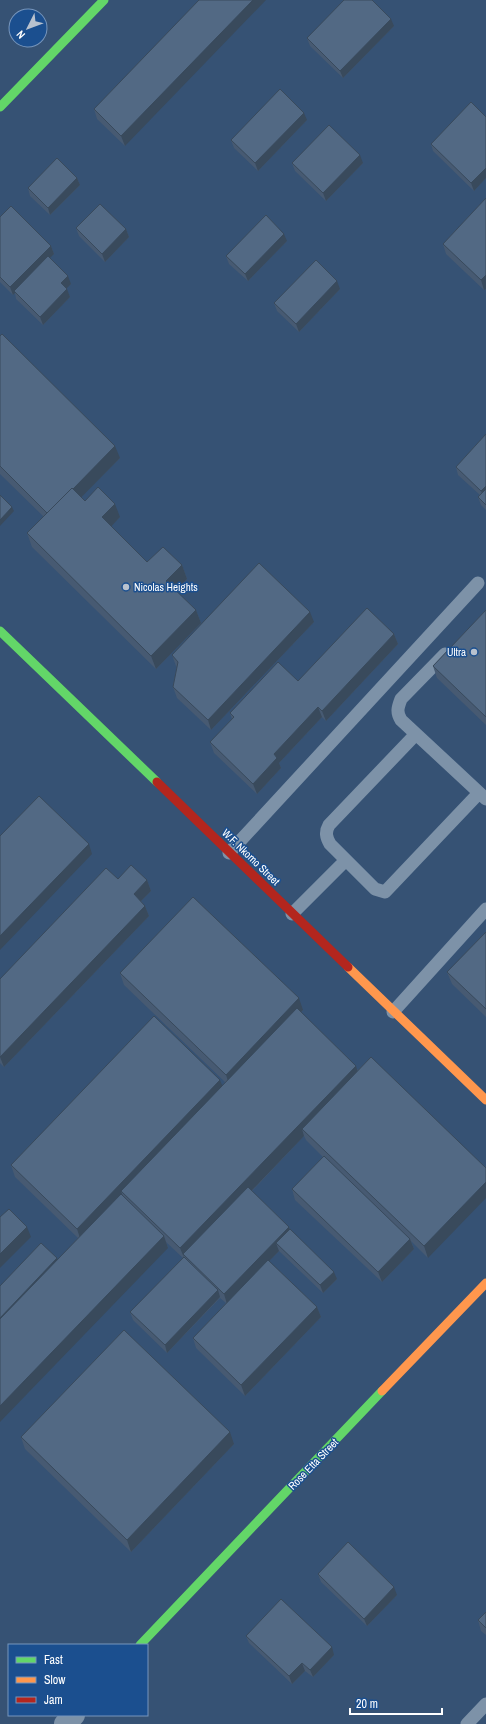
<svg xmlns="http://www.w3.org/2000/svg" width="486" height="1724" font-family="'Archivo Narrow',sans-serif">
  <rect width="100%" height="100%" fill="#365274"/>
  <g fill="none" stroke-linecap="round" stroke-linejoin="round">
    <path stroke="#7d92a8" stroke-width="13" d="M445 654 401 699C398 707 396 712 401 720L486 799
      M416 734 329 825C325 832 326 837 330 844L375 889 385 892 479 793
      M229 853 478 583
      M292 914 346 860
      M393 1012 486 909
      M467 1724 486 1704"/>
    <path stroke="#7d92a8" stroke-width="22" d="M65 1724 74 1715"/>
    <path stroke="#63d668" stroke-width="9" d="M0 107 104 0
      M0 631 157 782
      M140 1645 382 1391"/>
    <path stroke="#ff974d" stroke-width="9" d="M348 967 486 1100
      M382 1391 486 1283"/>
    <path stroke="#b3261e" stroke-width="9" d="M157 782 348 967"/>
  </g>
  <path fill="#475a72" d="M199 0 125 146 97 119 94 109Z
    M394 26 343 78 310 46 307 38Z
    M486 117V178L474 191 433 151 431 144Z
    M307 120 258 171 234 148 231 140Z
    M292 163H363L326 201 295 171Z
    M77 178 80 185 50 215 30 196 28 188Z
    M486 198V289L484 290 446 254 443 244Z
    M0 217 51 246 54 254 49 258 71 284 66 288 70 297 43 325 16 299 15 293 13 295 0 282Z
    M76 228 126 229 129 237 105 262 79 236Z
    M287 241 248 281 229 264 226 256Z
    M340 289 299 332 277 311 274 303Z
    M0 336 120 458 81 497 85 501 120 517 111 526 147 562 182 565 187 579 175 590 196 610 201 623 156 669 32 547 27 533 44 517 0 474Z
    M486 434V510L481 505 478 497 480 495 458 475 456 467Z
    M486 610V725L437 678 433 666Z
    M314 622 211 730 177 698 173 687 177 667 176 666 172 655Z
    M394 634 398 644 326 721 322 717 279 763 281 768 257 794 214 753 210 742 232 719 230 713 298 681Z
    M118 879 147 880 151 891 141 901 145 906 149 916 4 1067 0 1063V979Z
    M486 932V1017L452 984 447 972Z
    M120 973 303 1010 301 1012 358 1070 371 1057 428 1258 411 1241 414 1249 382 1282 295 1200 292 1189 323 1157 306 1140 304 1136 252 1191 289 1227 290 1229 337 1279 323 1293 279 1251 269 1261 317 1307 321 1317 245 1396 196 1348 193 1338 226 1303 220 1298 167 1353 133 1320 130 1312 183 1258 166 1242 168 1248 58 1260 78 1238 15 1177 11 1165 222 1086 225 1082 124 985Z
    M21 1437 234 1444 131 1552 25 1449Z
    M318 1574 397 1595 367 1626 321 1582Z
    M486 1612V1635L481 1631 478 1620Z
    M246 1636 334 1655 313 1677 305 1671 292 1684 249 1643Z"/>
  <path fill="#394a5c" d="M253 0H266L125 146 121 136Z
    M391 19 394 26 343 78 340 71Z
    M304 113 307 120 258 171 255 163Z
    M360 155 363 163 326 201 323 193Z
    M486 168V178L474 191 471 183Z
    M77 178 80 185 50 215 48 208Z
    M126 229 129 237 105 262 102 254Z
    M284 234 287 241 248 281 245 274Z
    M51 246 54 254 15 293 14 291 15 293 13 295 10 287Z
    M486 275V289L484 290 481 280Z
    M68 276 71 284 64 291 61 283Z
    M337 281 340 289 299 332 296 324Z
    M67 289 70 297 43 325 40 317Z
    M115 446 120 458 53 526 48 514Z
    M486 486V496L484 499 481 491Z
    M115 504 120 517 107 531 102 517Z
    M12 507 14 511 0 526V520Z
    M182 565 187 579 171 594 166 581Z
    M196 610 201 623 156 669 151 656Z
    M310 612 314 622 211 730 208 720Z
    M394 634 398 644 326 721 322 711Z
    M318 707 322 717 279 763 281 768 257 794 253 784 274 754Z
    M89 844 92 854 0 950V936Z
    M147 880 151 891 137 905 134 894Z
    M145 906 149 916 4 1067 0 1057Z
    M299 998 303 1010 230 1087 226 1075Z
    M356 1066 360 1078 302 1129 304 1136 187 1258 183 1254 185 1260 180 1248Z
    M220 1080 225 1092 121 1191 123 1197 81 1241 77 1229Z
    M486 1182V1198L428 1258 424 1246Z
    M27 1227 31 1237 0 1268V1254Z
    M289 1227 293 1237 276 1243 279 1251 227 1304 224 1294Z
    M164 1236 168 1248 0 1422V1406Z
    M410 1239 414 1249 382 1282 378 1272Z
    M57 1258 60 1266 0 1328V1318Z
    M334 1272 337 1279 323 1293 320 1285Z
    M218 1290 220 1297 167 1353 165 1345Z
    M317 1307 321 1317 245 1396 241 1385Z
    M230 1432 234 1444 131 1552 127 1540Z
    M394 1587 397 1595 367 1626 364 1619Z
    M332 1647 334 1655 313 1677 310 1670Z
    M302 1663 305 1671 292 1684 289 1676Z"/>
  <path fill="#526984" stroke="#394a5c" d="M199 0H253L121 136 94 109Z
    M344 0H372L391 19 340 71 307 38Z
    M280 89 304 113 255 163 231 140Z
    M471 102 486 117V168L471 183 431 144Z
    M329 125 360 155 323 193 292 163Z
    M57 158 77 178 48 208 28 188Z
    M486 198V275L481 280 443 244Z
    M100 204 126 229 102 254 76 228Z
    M11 206 51 246 10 287 0 277V217Z
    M266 215 284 234 245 274 226 256Z
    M48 256 68 276 61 283 67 289 40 317 14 291Z
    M316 260 337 281 296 324 274 303Z
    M2 334 115 446 73 489 72 488 47 513 0 466V336Z
    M486 434V486L481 491 456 467Z
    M98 487 115 504 102 517 147 562 163 547 182 565 166 581 196 610 151 656 27 533 72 488 85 501Z
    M486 489V505L478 497Z
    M0 495 12 507 0 520Z
    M259 563 310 612 208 720 173 687 178 662 172 655Z
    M367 608 394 634 322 711 318 707 274 754 277 758 253 784 210 742 234 717 230 713 278 662 298 681Z
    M486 610V717L433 666Z
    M39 796 89 844 0 936V836Z
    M131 865 147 880 134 894 145 906 0 1057V979L106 868 118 879Z
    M193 897 299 998 226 1075 120 973Z
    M486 932V1009L447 972Z
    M297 1008 356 1066 180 1248 121 1191Z
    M154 1016 220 1080 77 1229 11 1165Z
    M371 1057 486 1168V1182L424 1246 302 1129Z
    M324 1156 410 1239 378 1272 292 1189Z
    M248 1187 289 1227 224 1294 183 1254Z
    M121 1194 164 1236 0 1406V1319Z
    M9 1209 27 1227 0 1254V1217Z
    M290 1229 334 1272 320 1285 276 1243Z
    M41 1243 57 1258 0 1318V1286Z
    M184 1257 218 1290 165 1345 130 1312Z
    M268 1260 317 1307 241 1385 193 1338Z
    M124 1330 230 1432 127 1540 21 1437Z
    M348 1542 394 1587 364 1619 318 1574Z
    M281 1599 332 1647 310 1670 302 1663 289 1676 246 1636Z
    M486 1612V1628L478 1620Z"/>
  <g fill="#b9c2ce" stroke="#1b4f8f" stroke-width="1.5">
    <circle cx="126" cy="587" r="4"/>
    <circle cx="474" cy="652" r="4"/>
  </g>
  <g text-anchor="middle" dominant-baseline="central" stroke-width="3" stroke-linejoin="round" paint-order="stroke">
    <g font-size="11" fill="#fff" stroke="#1b4f8f" text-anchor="start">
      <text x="134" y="587">Nicolas Heights</text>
      <text x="466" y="652" text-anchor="end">Ultra</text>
    </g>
    <g font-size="11" fill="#fff" stroke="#1b4f8f">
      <text transform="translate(251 857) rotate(44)">W.F. Nkomo Street</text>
      <text transform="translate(313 1464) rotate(-46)">Rose Etta Street</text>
    </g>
  </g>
  <rect x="8" y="1644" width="140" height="72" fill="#1b4f8f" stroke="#7695bc"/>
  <rect x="16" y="1657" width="20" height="6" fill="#63d668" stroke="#7695bc"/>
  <text x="44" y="1664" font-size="12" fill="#ffffff">Fast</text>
  <rect x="16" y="1677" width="20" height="6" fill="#ff974d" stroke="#7695bc"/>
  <text x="44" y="1684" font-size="12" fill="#ffffff">Slow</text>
  <rect x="16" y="1697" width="20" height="6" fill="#b3261e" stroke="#7695bc"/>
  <text x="44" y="1704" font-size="12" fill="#ffffff">Jam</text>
  <g transform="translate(28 28) rotate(228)"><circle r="19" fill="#1b4f8f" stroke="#7695bc"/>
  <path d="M0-3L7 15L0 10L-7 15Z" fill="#b9c2ce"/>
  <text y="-6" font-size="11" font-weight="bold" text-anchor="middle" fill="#ffffff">N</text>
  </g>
  <path d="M350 1708v6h92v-6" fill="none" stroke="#ffffff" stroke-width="2"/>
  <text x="356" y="1708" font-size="12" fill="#ffffff" stroke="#1b4f8f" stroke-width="3" paint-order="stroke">20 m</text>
</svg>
